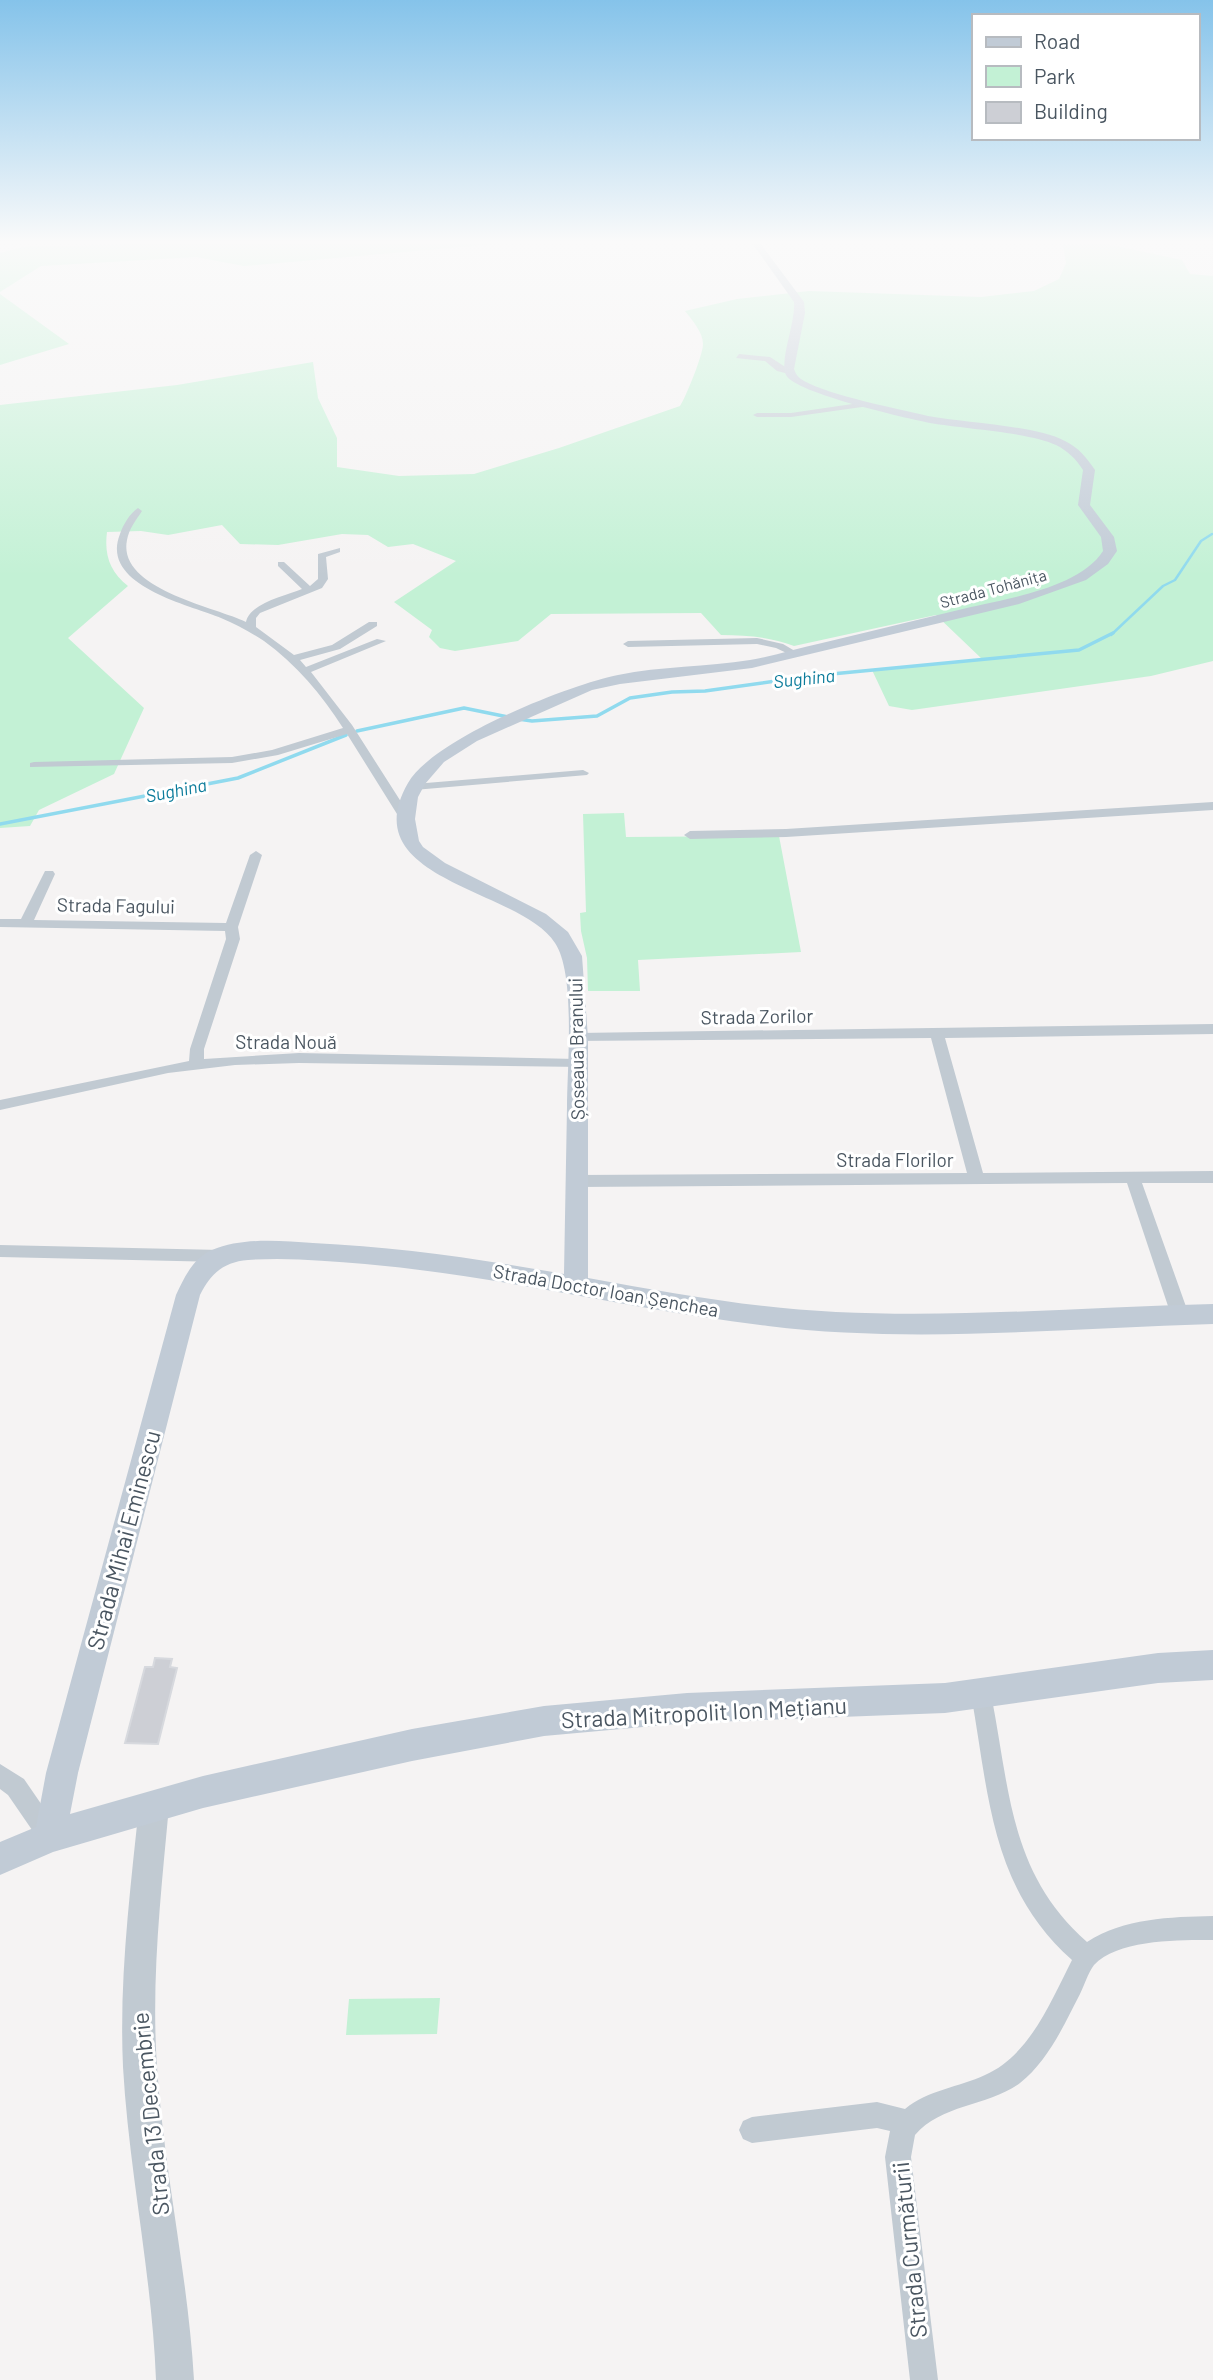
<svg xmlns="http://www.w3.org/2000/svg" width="1213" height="2380" font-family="Barlow,sans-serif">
  <rect width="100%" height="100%" fill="#f5f3f3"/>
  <path fill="#c3f1d5" d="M171 243H507L244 266 196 257 41 266 0 292V253L23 247Z
    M1107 244 1182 260 1190 274 1213 276V661L1151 676 912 710 889 706 872 670 982 659 936 615 794 646C770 637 747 635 721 635L701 613 551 614 518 641 455 651 440 648 429 637 432 630 394 602 456 561 413 544 388 547 368 535 342 534 278 545 240 544 222 525 168 535 141 531 107 532C104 555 110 572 128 586L68 638 144 708 114 774 39 810 30 826 0 828V405L177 385 313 362 318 398 337 438V467L399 476 474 474 559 448 680 406C686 397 703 355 703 344 703 332 692 320 685 311L737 299 809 291 981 297 1034 291 1059 279 1066 263 1063 245Z
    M0 294 69 344 0 365Z
    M624 813 626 837 779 836 801 952 638 960 640 991H588L587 958 581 931 580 913 586 912 583 814Z
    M440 1998 437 2034 346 2035 349 1999Z"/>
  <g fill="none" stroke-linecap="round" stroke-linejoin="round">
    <path stroke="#90daee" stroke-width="2.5" d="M1111 635 1163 586 1175 580 1201 541 1212 534"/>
    <path stroke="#90daee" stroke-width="3.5" d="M518 719 532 721 597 716 630 698 672 692 705 691 811 676 1079 650 1113 633
      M357 731 464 708 508 717
      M0 824 238 778 346 735"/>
  </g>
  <path fill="#cdcfd5" stroke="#d7d9de" stroke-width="2" d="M155 1658 172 1659 170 1667 177 1668 158 1744 125 1743 145 1667H153Z"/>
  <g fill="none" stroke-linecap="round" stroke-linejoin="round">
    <path fill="#c1cad2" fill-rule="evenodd" d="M739 354 770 357 793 372 789 374 777 371 765 361 736 358Z
      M866 402 869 406 791 417H757L753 415 757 413H791Z
      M138 508 142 511C136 520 129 529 127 540 117 589 215 607 246 622 250 603 285 596 302 589L278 566V562H284L310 586 318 579V554L340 548V552L326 557 328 579 322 588 260 613 256 618V627L294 655 332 645 369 622H377V626L340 649 300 660 306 667 377 639 386 641 311 672 352 725 412 819 410 822H402L347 734 278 755 232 763 30 767V763L34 762 232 757 272 750 343 728C322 695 296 664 264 641 250 632 236 624 221 618 190 605 99 586 120 534 123 525 130 513 138 508Z
      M757 638 783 644 800 654 795 657 776 648 757 644 628 647 623 644 628 641Z
      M583 770 589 773 587 775 414 790 408 787 414 784Z
      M1213 802V810L786 837 690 839 684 835 690 831 786 829Z
      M256 851 262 855 238 927 240 939 204 1049V1059L299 1053 577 1059 584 1064 582 1067 299 1063 235 1065 168 1073 0 1110V1100L189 1061 190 1049 226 939 225 931 0 927V919H21L45 871H53L55 874 34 920 226 923 250 855Z
      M1213 1024V1034L945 1038 983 1173 1213 1171V1183H1142L1189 1315 1186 1320 1180 1322 1174 1320 1171 1315 1127 1183 577 1187 569 1181 577 1175 967 1173 931 1038 573 1041 571 1038 573 1035 578 1033Z
      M0 1245 221 1250 227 1251 229 1256 227 1261 221 1262 0 1257Z
      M981 1684 988 1687 991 1694C1010 1790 1009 1873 1087 1942 1124 1918 1170 1917 1213 1916V1940C1181 1940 1118 1939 1094 1965 1088 1973 1084 1986 1080 1994 1064 2025 1048 2061 1020 2083 989 2106 941 2104 915 2135L911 2157 938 2380H910L885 2157 890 2131 877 2128 752 2143 743 2139 739 2130 743 2121 752 2117 877 2102 905 2109C928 2090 959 2087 985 2075 1030 2055 1051 2001 1072 1960 990 1887 989 1794 971 1694L974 1687Z
      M0 1764 24 1779 57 1827 60 1835 57 1843 49 1846 41 1843 8 1795 0 1789Z"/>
    <path fill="#c1cad2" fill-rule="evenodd" d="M154 1791 164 1796 169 1806C161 1893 151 1980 157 2067 164 2172 188 2275 194 2380H156C152 2275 129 2172 123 2067 119 1980 130 1892 139 1806L144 1796Z"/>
    <path fill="#c1cbd6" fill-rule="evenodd" d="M752 243H760L804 302 805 313 794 369C796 375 799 378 804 381 829 395 898 409 928 416 965 423 1034 425 1065 441 1079 448 1086 457 1095 470L1090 505 1114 537 1117 551 1108 564 1086 580 1019 604 752 668 620 684 592 690 477 741 444 762 425 784 418 797 415 819 419 841 423 847 445 863 546 914 568 932 582 956 588 1038V1278C670 1293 752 1308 836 1312 961 1318 1087 1307 1213 1304V1324C1065 1328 915 1344 768 1326 633 1310 501 1276 365 1264 326 1261 287 1257 248 1260 224 1262 211 1273 200 1295L78 1773 70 1814 203 1776 412 1729 544 1706 687 1693 945 1683 1158 1653 1213 1650V1680L1158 1683 945 1713 687 1723 544 1736 412 1761 203 1808 53 1852 0 1875V1842L36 1827 46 1773 176 1295C184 1278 193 1258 212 1250 243 1237 281 1241 313 1243 398 1247 481 1259 564 1274 565 1219 566 1163 567 1107 567 1068 576 974 555 943 519 888 352 881 408 783 433 739 568 685 618 675 661 666 707 667 750 660 774 656 798 648 822 643 872 631 921 619 971 607 1011 598 1080 587 1103 551L1101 537 1078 505 1083 470C1076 459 1068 451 1056 445 1028 432 964 429 930 423 906 418 795 393 786 375 779 360 796 322 794 302Z"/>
  </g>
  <linearGradient id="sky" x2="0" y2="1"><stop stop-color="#85c3ea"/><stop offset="0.42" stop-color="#fafafa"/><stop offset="1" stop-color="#fafafa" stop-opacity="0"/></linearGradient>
  <rect width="1213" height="576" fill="url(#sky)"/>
  <g text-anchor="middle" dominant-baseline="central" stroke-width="6" stroke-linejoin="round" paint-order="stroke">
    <g font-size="16" fill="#4a5661" stroke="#fff">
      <text transform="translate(993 588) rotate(-15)">Strada Tohănița</text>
    </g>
    <g font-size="18" font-style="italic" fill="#0c7c9b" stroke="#fff">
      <text transform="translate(804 678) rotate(-6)">Sughina</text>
      <text transform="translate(176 790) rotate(-11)">Sughina</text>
    </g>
    <g font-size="19" fill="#4a5661" stroke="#fff">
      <text transform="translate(116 905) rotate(1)">Strada Fagului</text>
      <text transform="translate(757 1016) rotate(-1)">Strada Zorilor</text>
      <text x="286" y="1041">Strada Nouă</text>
      <text transform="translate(576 1049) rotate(-91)">Șoseaua Branului</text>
      <text x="895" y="1159">Strada Florilor</text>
      <text transform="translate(606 1290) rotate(10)">Strada Doctor Ioan Șenchea</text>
    </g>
    <g font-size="23" fill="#4a5661" stroke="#fff">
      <text transform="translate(123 1540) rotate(-75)">Strada Mihai Eminescu</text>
      <text transform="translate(704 1712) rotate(-3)">Strada Mitropolit Ion Mețianu</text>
      <text transform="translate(150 2114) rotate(-96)">Strada 13 Decembrie</text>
      <text transform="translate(909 2250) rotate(-96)">Strada Curmăturii</text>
    </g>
  </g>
  <rect x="972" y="14" width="228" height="126" fill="#ffffff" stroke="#b7bbc0" stroke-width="2"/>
  <rect x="986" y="37" width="35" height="10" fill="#c1cbd6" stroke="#b7bbc0" stroke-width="2"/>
  <text x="1034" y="49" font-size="21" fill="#4a5661">Road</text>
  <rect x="986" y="66" width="35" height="21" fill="#c3f1d5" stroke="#b7bbc0" stroke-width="2"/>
  <text x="1034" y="84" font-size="21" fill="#4a5661">Park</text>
  <rect x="986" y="102" width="35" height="21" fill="#cdcfd5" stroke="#b7bbc0" stroke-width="2"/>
  <text x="1034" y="119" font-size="21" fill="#4a5661">Building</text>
</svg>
